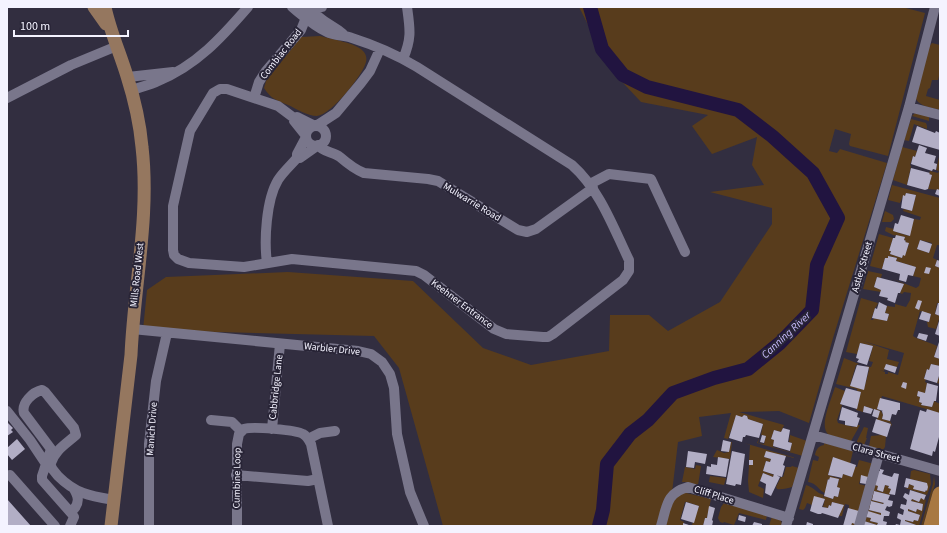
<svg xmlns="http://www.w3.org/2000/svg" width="947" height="533" font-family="'Source Sans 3',sans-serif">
  <rect width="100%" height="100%" fill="#322e40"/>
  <path fill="#583c1c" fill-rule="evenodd" d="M579 7H902L925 13 888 156 850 146 849 144 851 134 835 129 829 151 837 153 840 149 887 163 833 338 809 423 779 411 739 412 784 425 781 432 774 430 771 439 774 440 773 447 790 452 792 443 789 442 790 435 807 441 803 456 757 443 759 438 758 443 764 444 766 436 761 435 763 424 748 419 747 416 744 415 742 417 736 416 728 439 724 438 731 413 699 417 702 436 678 442 671 501 682 492 711 499 707 518H705L703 526 692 525 699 506 687 502H685L680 520 684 522 683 526H443L399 368 374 336 143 330 147 290 166 277 288 272 413 281 483 348 531 365 609 351 610 315H649L668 331 720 302 772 224V208L710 192 764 185 752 165 757 137 712 154 692 126 708 115 641 102 611 70Z
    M320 36C331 39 356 43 363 51 366 54 367 58 366 62 363 75 331 115 317 116 307 116 297 109 288 105 276 100 271 99 264 88L266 81 301 37Z
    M932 43 940 45 939 53H940V72L938 80H932L930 88 928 89 926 96 940 100V110C931 107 919 107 915 97L928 48Z
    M915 113 929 116V121L912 116Z
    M911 119 926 123 927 126V129L914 124 909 141 904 140Z
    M902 147 917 151 915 157 913 156 910 165 911 166 907 185 893 180Z
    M939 157 940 190 928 189 932 175 929 174 930 171 938 173 939 171 936 170Z
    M892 185 940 198V241L939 245H937L933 258 937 260 935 266 940 268V303H937L935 314 940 316 936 329 928 327 927 322H929L931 314 920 311 913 336C917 339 931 343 937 346L934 357 940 359V384L937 383 939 376 940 366 931 364 929 370 927 369 924 378 926 379 925 382 927 383 925 393 918 392 917 396 920 397 919 402 922 403 921 405 932 407 934 401 940 404V414L933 411 882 396 877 409 881 411 883 415 882 419 890 421 892 425 891 426 890 423 877 420 879 411 864 406 863 412 856 410 861 392 857 391V389L836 384 844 358 859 364 856 365 850 385 864 389 869 370 868 367 865 366 871 367 873 362 869 361 873 346 860 343 857 354 846 352 861 298 878 303 876 307 875 308 871 320H873L874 318 887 321 889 314 885 313 887 306 895 307V304L906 307 910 300 911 293 904 292 902 294 900 293 904 284 893 279 916 288 919 286 921 278 913 276 916 267 896 261 897 258 889 256 888 258H885L882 269 870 266 879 234 893 238 889 251H891L890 254 902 258 903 255H905L909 244 905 242 906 241 904 240 905 237 893 235 885 231 886 227 894 229 893 231 909 236 914 219 920 220 921 217 903 211 904 209 912 211 916 195 906 193 905 196H903L900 203 888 200ZM920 240 932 243 929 253 917 249ZM863 341 904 353 898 375 888 372V374H885V372L880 370 884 371 886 364 897 367 899 362 887 359 889 350Z
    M885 211 893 215 894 219 891 222H882Z
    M868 271 882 274 881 278 877 277 874 287 881 290V292L863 289Z
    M835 387 845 391 840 404 842 405 837 420 838 423 853 427 858 425H860L851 441 829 435C818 427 831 401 835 387Z
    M864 427 868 428 866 438H867L864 445 857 443V441Z
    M882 435 886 436 885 447 883 450 869 446 871 436Z
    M731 442H732L730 459 713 457 717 450 724 453 729 452Z
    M744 443 796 458 766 452 764 457 771 459 770 462 766 461 763 471 774 475 773 477 763 473 758 486 764 489 763 498 749 492 748 481 749 465H753V460H749L750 445Z
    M824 443 853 451 850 464 833 457 828 475 841 479 843 474 852 477 855 467H857L859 460 874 464 870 478 861 476 859 484 867 486 856 526H851C853 519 848 512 849 505L845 504 842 516H839L843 505 832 502 831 506 829 505 828 508 823 507 825 499 812 505 807 503 805 508 803 510 799 509 806 485C814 487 816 493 824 495L823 497 824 498V496L833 499 834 496 838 497 840 489 837 487 839 479H828L825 493C818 490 817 483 808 482L813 460 818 461 819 457 815 455C816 450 818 446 824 445Z
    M696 465 701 466 698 485 686 482H682L685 467 695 469Z
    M792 466 799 468 792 487C788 488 781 490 777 489L776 487 781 477H783L786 467H791Z
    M914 470 930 474 931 484 927 495 905 488H908L909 484 914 486V489L925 492 927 490V483L910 479 911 471Z
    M710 476 726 478 724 485 709 482Z
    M876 476 878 486 877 490 883 492 885 485 889 486 888 488 891 489 890 495 874 491 872 500 884 503 883 504 871 501 869 510 881 513V515L866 517 871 518 870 521 878 523 877 525 864 521Z
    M934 476 935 484 923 526H921L933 484Z
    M921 498 926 500 919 526 905 521V520L913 522 914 520 918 521 920 515 908 511V509L916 512 917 509 922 510 923 504 911 501 912 499 919 502Z
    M724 503 767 515 766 520 739 513 734 525 724 522 723 523 720 522 718 518 721 507Z
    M772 516 780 519 783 526H769Z"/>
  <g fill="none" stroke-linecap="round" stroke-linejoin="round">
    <path stroke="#211440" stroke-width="14" d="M590 7 602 49 623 75 647 87 738 110 772 136 813 173 838 218 817 265 812 310 780 343 748 369 714 378 673 393 648 420 630 434 607 464 603 510 599 526"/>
  </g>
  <path fill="#b2aec5" d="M917 126 935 133 936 131 940 133V150L912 142Z
    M919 145 927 148 925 153 936 156 934 163 937 164 936 170 933 169 932 171 911 164 913 156 915 157Z
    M911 168 930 173 929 174 932 175 928 189 925 190 907 185Z
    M937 189 940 190V196L935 194Z
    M906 193 916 195 912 211 901 208 903 195 905 196Z
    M901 215 914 219 910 236 893 231 895 223 898 224Z
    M896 235 905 237 904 240 906 241 905 242 909 243 905 256 903 255 902 258 890 254 891 251H889L893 238H895Z
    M920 240 932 244 929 253 917 249Z
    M888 256 897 258 896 261 916 267 913 276 908 275 906 282 899 280 900 274 882 269 885 258H888Z
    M937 260 940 261V268L935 266Z
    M926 267 931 268 929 274 924 273Z
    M877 277 904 284 900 293H898L895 303 887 300 888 298 879 296 881 290 874 287Z
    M918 300 922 301 919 310 915 308Z
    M879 302 887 306 885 313 889 314 887 321 872 318 875 308 877 309Z
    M938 303H940V316L935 314Z
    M922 311 931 314 929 322 919 319Z
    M940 318V336L935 334Z
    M919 333 928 335 926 341 917 338Z
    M939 342 940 343V359L934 357Z
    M860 343 873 346 867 365 857 362 859 359 856 358Z
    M886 364 897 367 895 373 884 369Z
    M931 364 940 366 939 376 937 383 924 379 927 369 929 370Z
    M857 365 869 367 864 390 850 386Z
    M903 382 907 383 906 389 901 387Z
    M927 383 938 386 936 401H934L932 407 921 405 922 403 919 402 920 397 917 396 918 391 925 393Z
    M846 388 861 392 857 409 840 404Z
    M880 398 900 403V410H898L896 415 892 414 890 421 882 419 883 415 882 411H883L877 409Z
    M864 406 873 409 871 414 863 412Z
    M842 407 858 413 857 417 860 418 857 427 845 425V421L839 420Z
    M874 409 880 411 878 418 872 416Z
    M927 409 940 413V438L939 437 935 452 933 451 932 456 910 449 920 410 926 412Z
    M736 415 742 417 744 415 747 416 748 419 763 424 759 438 746 435 745 437H743L742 442 729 438Z
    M876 419 891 424 887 437 872 432Z
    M7 422 13 428 11 430 13 432 7 436Z
    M783 428 790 430 788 442 792 443 790 451 773 446 774 440 771 439 774 430 781 432Z
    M762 435 766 436 764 443 760 442Z
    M17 439 25 449 12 460 7 454V448Z
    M723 440 731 442 729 452 721 451Z
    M688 451 707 454 705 464 695 462 694 468 686 467Z
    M732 451 745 454 741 485 736 484 735 486 726 484Z
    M766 451 786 456 783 465 785 466 782 477 763 471 766 461 770 462 771 459 764 457Z
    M718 457 729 459 726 477 706 474 707 466 711 467V464L717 465Z
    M833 457 856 465 852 477 843 474 842 478 838 477 828 475Z
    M749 460H753V465H749Z
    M880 469 884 470 882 474 892 477 894 473 899 474 895 495 889 494 891 489 888 488 889 486 885 485 883 492 877 490 878 486 875 485 878 471H880Z
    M763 473 773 477 774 474 780 477 771 496 765 493 766 484 760 481Z
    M861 475 868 477 866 484 860 483Z
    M830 477 839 479 837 487 840 488 838 497 834 496 833 499 824 496 828 479 829 480Z
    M906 478 927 483 928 487 927 491 926 490 925 492 913 489 914 486 909 484 908 488 904 487Z
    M910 490 926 495 924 500 921 498 919 502 912 499 911 501 923 504 922 511 917 509 916 512 908 509V511L920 515 918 521 914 520 913 522 905 520V521L919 526H895L896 524 900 525 901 520 897 518 898 513 903 515 904 510 900 508 901 504 906 505 907 500 903 497 905 493 909 495Z
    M874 491 890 495 888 500 893 501 892 506 889 507 887 506 885 510 890 512 889 516H884L883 521 887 522 886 526H863L864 521 877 525 878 523 870 521 871 518 866 517 868 511 881 515V513L869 510 871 501 883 504 884 503 872 500Z
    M814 496 825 499 822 507 828 508 829 505 831 506 832 502 844 505 838 518 822 513 821 514H818L810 511Z
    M7 499 31 526H7Z
    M686 502 699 506 694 523 681 519Z
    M709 506 715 508 712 520 713 521 712 526H703L705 518H707Z
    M848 508 859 511 855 524 852 523 851 526H843Z
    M739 515 746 517 745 522 738 520Z
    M754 522 762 524V526H752Z
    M807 522 813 524V526H806Z
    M683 523 692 526H683Z"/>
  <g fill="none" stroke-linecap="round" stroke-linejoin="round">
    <path stroke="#79768b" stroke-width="10" d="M292 7C303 16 314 26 327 32 335 36 344 35 352 38 374 45 397 55 417 67L572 165C600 190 613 227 629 260V271L623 280 553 334 548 337H543L506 334 494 329 424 275 416 271 292 259 244 267 189 263 178 259 174 255 173 250V206L190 131 213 93 220 89H227L278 106 294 118
      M306 7 324 21 338 30 343 34
      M403 59C412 38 410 29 407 7
      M128 77 173 72
      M132 90C140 87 150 85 158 81 196 66 222 37 248 7
      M7 98 71 65 117 46
      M254 98 259 82 266 71 301 30 309 10 322 7
      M909 107 940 115
      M316 126 336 113 361 83 370 71 380 49
      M306 136a10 10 0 1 1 20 0a10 10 0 1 1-20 0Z
      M306 136 294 121V118L297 117 315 126
      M306 137 297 154V158H300L317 146
      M318 145C323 152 333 152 340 157 348 164 354 169 364 173L428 179 438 181 518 230 527 232 536 229 593 188
      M590 184 609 174 651 179 685 252
      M267 263C264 241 266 200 278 180 283 172 291 165 297 158
      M132 329 358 351 371 354 382 362 390 374 394 388 397 434 410 492 424 526
      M7 411 30 440 46 464
      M211 420 232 422 241 431
      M272 429 280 344
      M813 435 940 471
      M308 439 320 433 335 431
      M10 475 55 526
      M236 475 308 481 318 479
      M69 510 74 509C80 502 78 496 74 489
      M70 526 74 517 72 514 42 480V476L51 449 24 413C21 403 33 392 42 390L45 392 74 428 76 435C66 444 55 450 51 463 50 468 55 472 58 476 76 494 90 496 114 500
      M149 526V444L156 381 167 333
      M237 526V444L239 434 244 429C252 426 296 430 303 434 307 436 309 440 311 444L328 526
      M661 526C667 506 666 493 688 487L789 518
      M786 526 909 107 935 7
      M859 526 879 454"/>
    <path stroke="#95775f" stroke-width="13" d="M94 7 106 24
      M105 7C110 31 120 53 127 76 134 98 140 124 142 147 150 216 134 286 131 355L111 526"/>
    <path stroke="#a87842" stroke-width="15" d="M931 526 940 494"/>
  </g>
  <g text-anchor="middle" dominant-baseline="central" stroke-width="4" stroke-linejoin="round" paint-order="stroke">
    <g font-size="10" fill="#f4f3ff" stroke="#282436">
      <text transform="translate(281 54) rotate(-52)">Combiac Road</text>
      <text transform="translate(472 202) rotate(31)">Mulwarrie Road</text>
      <text transform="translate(862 267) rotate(-74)">Astley Street</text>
      <text transform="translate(137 275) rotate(-84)">Mills Road West</text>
      <text transform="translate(462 304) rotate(37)">Keehner Entrance</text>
      <text transform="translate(332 349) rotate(6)">Warbler Drive</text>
      <text transform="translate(276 387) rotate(-84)">Cabbridge Lane</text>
      <text transform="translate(152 429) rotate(-86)">Manich Drive</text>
      <text transform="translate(876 453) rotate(15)">Clara Street</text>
      <text transform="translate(237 478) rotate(-89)">Cumbine Loop</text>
      <text transform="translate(714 495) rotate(17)">Cliff Place</text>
    </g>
    <g font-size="11" font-style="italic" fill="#c9bdfd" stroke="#282436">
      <text transform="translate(786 335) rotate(-43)">Canning River</text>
    </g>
  </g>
  <rect width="947" height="533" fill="none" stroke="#f4f3ff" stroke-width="16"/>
  <path d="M14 30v6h114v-6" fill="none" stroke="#f4f3ff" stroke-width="2"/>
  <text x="20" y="30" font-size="12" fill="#f4f3ff" stroke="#282436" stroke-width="3" paint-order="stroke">100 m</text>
</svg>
